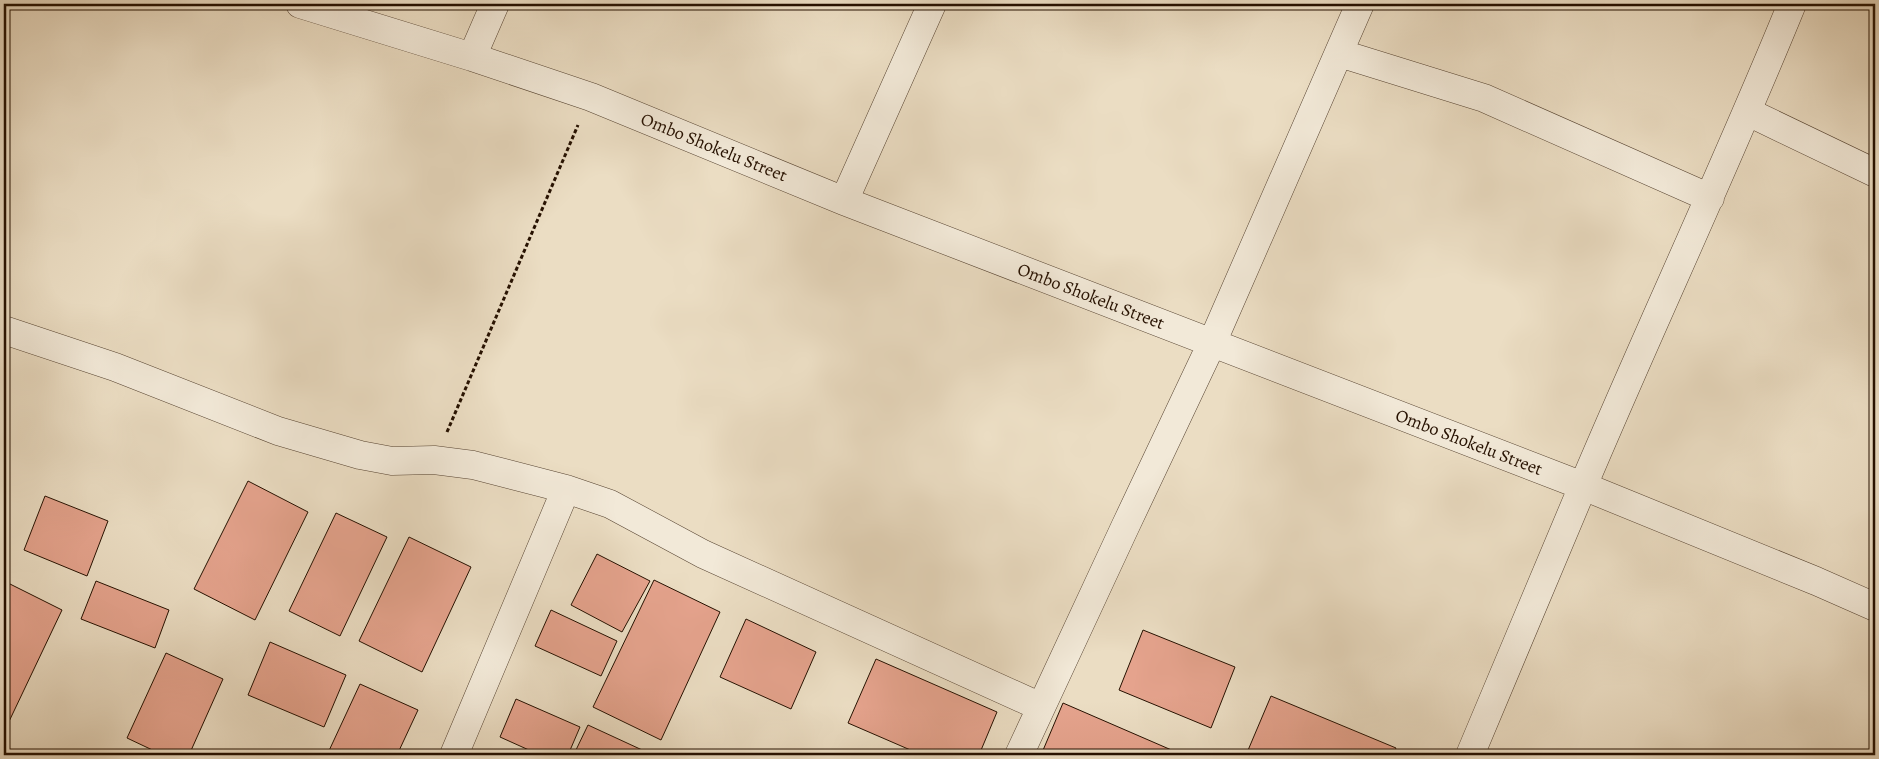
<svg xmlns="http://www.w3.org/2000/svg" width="1879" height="759" font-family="Alegreya,serif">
  <rect width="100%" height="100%" fill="#ebddc3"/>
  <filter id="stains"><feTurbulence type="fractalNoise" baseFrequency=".004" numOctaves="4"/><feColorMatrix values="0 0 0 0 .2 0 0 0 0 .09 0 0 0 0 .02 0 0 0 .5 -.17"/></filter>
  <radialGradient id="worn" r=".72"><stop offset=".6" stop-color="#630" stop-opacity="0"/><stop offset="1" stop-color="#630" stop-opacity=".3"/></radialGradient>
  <path fill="#e5a38d" stroke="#251000" d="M248 481 308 512 255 620 194 589Z
    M45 496 108 521 87 576 24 550Z
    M336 513 387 537 340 636 289 611Z
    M409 537 471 567 422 672 359 641Z
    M597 554 650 581 622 632 571 605Z
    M654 580 720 612 661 740 593 707Z
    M4 581 62 610 4 732Z
    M96 581 169 610 155 648 81 619Z
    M551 610 617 641 601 676 535 646Z
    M746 619 816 652 791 709 720 677Z
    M1143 630 1235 667 1211 728 1119 690Z
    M270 642 346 675 324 727 248 695Z
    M166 653 223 679 189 755H163L127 738Z
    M876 659 997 712 979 755H922L848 723Z
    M360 684 418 710 397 755H327Z
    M1271 696 1396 748 1393 755H1246Z
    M516 699 580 727 568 755H540L500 737Z
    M1063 703 1183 755H1041Z
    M588 725 653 755H582L575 752Z"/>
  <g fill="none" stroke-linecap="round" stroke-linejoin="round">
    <defs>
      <path id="minor" d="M300 4 472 57 591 97 844 201 1583 486 1816 581 1875 607
        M1339 53 1484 98 1710 198
        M472 57 495 4
        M1748 112 1875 173
        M844 201 932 4
        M4 330 115 367 278 431 360 455 392 461 434 460 473 465 566 489 610 504 703 554 1041 707
        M454 755 566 489
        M1019 755 1125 527 1212 343 1360 4
        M1470 755C1508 666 1545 576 1583 486 1651 325 1726 166 1792 4"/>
    </defs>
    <use href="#minor" stroke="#564331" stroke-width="29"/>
    <path stroke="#251000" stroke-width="3" stroke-dasharray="4 2.5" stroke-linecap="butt" d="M447 432 578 125"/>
    <use href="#minor" stroke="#f2e9d8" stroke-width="28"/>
  </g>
  <g text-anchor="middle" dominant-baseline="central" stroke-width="4.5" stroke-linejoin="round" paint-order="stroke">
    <g font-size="18" fill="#251000" stroke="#f2e9d8">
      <text transform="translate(714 147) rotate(22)">Ombo Shokelu Street</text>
      <text transform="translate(1091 296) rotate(21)">Ombo Shokelu Street</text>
      <text transform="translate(1469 442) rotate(21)">Ombo Shokelu Street</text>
    </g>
  </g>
  <rect width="1879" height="759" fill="none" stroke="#ebddc3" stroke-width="20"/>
  <rect x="5" y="5" width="1869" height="749" fill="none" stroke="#251000" stroke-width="2.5"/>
  <rect x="10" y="10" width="1859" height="739" fill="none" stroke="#251000"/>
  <rect width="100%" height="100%" filter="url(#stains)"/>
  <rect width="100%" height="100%" fill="url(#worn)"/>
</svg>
